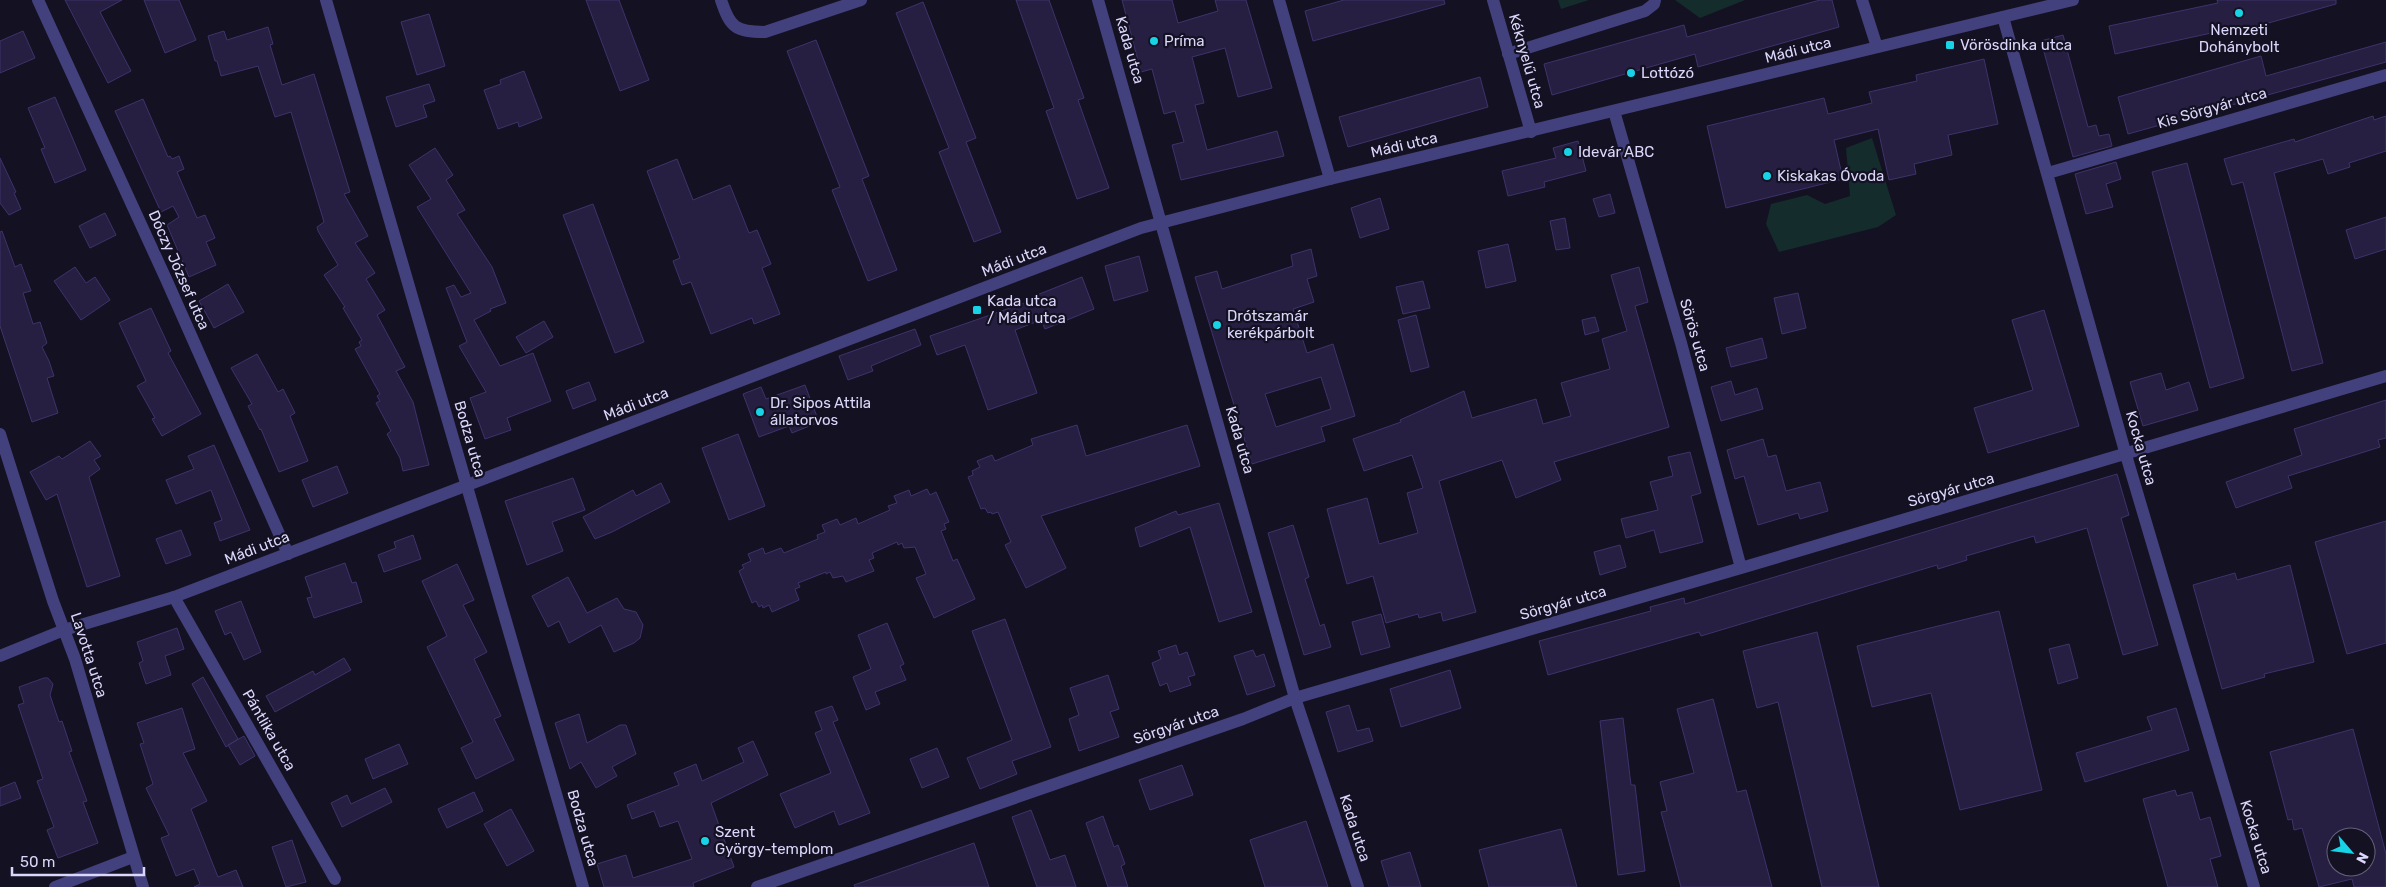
<svg xmlns="http://www.w3.org/2000/svg" width="2386" height="887" font-family="Rubik,sans-serif">
  <rect width="100%" height="100%" fill="#141123"/>
  <path fill="#142c2b" d="M1558 0H1589L1561 9Z
    M1675 0H1745L1700 18Z
    M1872 138 1896 215 1878 227 1779 252 1766 224 1771 204 1807 195 1825 204 1850 196 1846 148Z"/>
  <path fill="#261f42" stroke="#3e336b" fill-rule="evenodd" d="M65 0H122L100 12 131 71 108 83Z
    M144 0H179L196 40 165 53Z
    M586 0H619L649 80 620 91Z
    M1016 0H1049L1084 98 1078 100 1109 188 1077 199 1046 111 1054 108Z
    M1122 0H1172L1178 23 1218 11 1215 0H1246L1272 88 1238 97 1225 48 1192 57 1204 103 1195 105 1207 150 1277 131 1284 156 1181 180 1172 145 1184 142 1175 111 1164 114 1152 69 1141 72Z
    M1344 0H1444L1445 4 1313 41 1305 11Z
    M1820 0H1832L1839 27 1698 67 1695 54 1552 95 1544 64 1684 25 1687 37Z
    M2217 0H2336V4L2226 35 2225 30 2115 54 2109 26 2218 3Z
    M923 2 976 138 966 142 1001 232 974 242 939 152 949 148 896 13Z
    M429 14 445 66 417 75 401 22Z
    M268 27 273 44 270 45 282 85 314 74 350 192 344 194 368 236 355 243 375 273 366 279 385 310 377 315 405 367 396 371 413 402 429 465 403 471 400 458 387 434 391 431 376 403 380 401 377 396 380 394 355 349 361 346 359 342 362 340 343 308 345 307 324 275 338 265 318 231 317 227 324 222 291 112 275 117 258 66 221 76 217 61H215L208 36 224 31 227 40Z
    M23 31 35 58 0 73V41Z
    M2063 35 2088 127 2096 125 2099 136 2109 134 2112 146 2073 157 2041 41Z
    M816 40 869 176 862 179 897 270 868 281 832 190 840 187 787 51Z
    M2386 42V62L2128 134 2118 97 2261 56 2266 76Z
    M1984 59 1998 124 1948 135 1952 155 1914 164 1916 174 1889 180 1878 129 1834 140 1843 179 1726 208 1707 126 1824 98 1828 114 1872 103 1869 92 1917 81 1916 75Z
    M524 71 542 118 519 127 518 122 498 129 484 90 501 84 500 80Z
    M1480 77 1488 107 1348 147 1339 117Z
    M429 84 435 101 423 105 427 117 396 127 386 97Z
    M55 97 86 170 55 183 41 149 45 148 28 108Z
    M143 99 168 157 170 156 172 159 179 156 184 169 177 172 197 218 205 215 215 238 206 242 216 265 189 277 167 225 179 217 173 206 161 212 115 111Z
    M2373 116 2374 120 2386 116V151L2349 163 2350 167 2328 174 2323 159 2274 173 2323 363 2292 371 2243 182 2232 185 2224 159 2294 139 2295 142Z
    M1578 141 1586 171 1544 182 1545 187 1508 196 1502 171 1556 158 1553 148Z
    M435 148 453 175 446 180 465 210 457 214 492 267 506 303 490 309 491 311 474 320 500 366 533 353 551 401 507 418 511 430 485 439 470 398 486 392 459 346 467 342 446 288 454 285 461 297 471 293 417 207 431 199 409 165Z
    M0 158 16 192 14 193 21 209 9 215 0 203Z
    M677 159 693 200 730 185 749 233 757 230 771 264 762 268 780 314 754 324 752 318 711 334 691 282 682 285 673 261 680 258 647 171Z
    M2116 162 2121 179 2106 184 2113 207 2086 214 2075 174Z
    M2187 163 2244 378 2210 388 2152 172Z
    M1610 194 1615 213 1599 217 1593 199Z
    M1380 198 1389 229 1360 238 1351 208Z
    M593 204 644 342 615 353 563 215Z
    M105 213 116 235 90 248 79 226Z
    M2386 217V249L2355 259 2346 230Z
    M1565 218 1570 248 1556 250 1550 221Z
    M2 231 15 267 21 264 31 291 23 293 33 324 40 322 47 343 42 347 49 361 54 376 47 378 58 413 32 422 0 326V232Z
    M1508 244 1516 281 1486 288 1478 251Z
    M1311 249 1317 276 1307 279 1314 302 1293 309 1307 353 1333 344 1355 416 1321 427 1325 441 1252 464 1195 277 1217 271 1222 289 1293 266 1291 255ZM1321 377 1331 409 1276 427 1265 394Z
    M1139 256 1148 291 1114 301 1105 266Z
    M75 267 86 283 95 277 110 300 81 320 54 281Z
    M1639 267 1648 302 1635 306 1669 427 1554 462 1561 480 1516 498 1502 460 1439 481 1476 612 1443 621 1441 612 1419 618 1418 614 1386 623 1373 576 1347 584 1327 509 1367 498 1379 544 1418 533 1407 493 1423 488 1412 455 1364 471 1353 439 1401 422 1400 420 1464 391 1472 418 1536 399 1543 424 1571 416 1561 383 1610 369 1602 339 1627 331 1611 275Z
    M1082 277 1094 309 1045 329 1041 320 1015 330 1037 393 988 410 965 345 937 355 930 336 1033 300 1032 297Z
    M1423 281 1430 308 1403 314 1396 287Z
    M228 284 244 312 214 328 199 301Z
    M1798 293 1806 328 1782 334 1774 298Z
    M151 308 171 351 168 353 201 414 162 436 152 419 155 418 137 386 146 381 119 323Z
    M2044 310 2079 426 1988 453 1974 408 2033 390 2012 320Z
    M1416 315 1429 367 1411 372 1398 320Z
    M1595 317 1599 331 1585 335 1582 320Z
    M544 321 553 337 526 353 516 337Z
    M915 329 921 345 871 366 873 371 848 380 839 356Z
    M1762 338 1767 358 1731 367 1726 348Z
    M257 354 278 392 283 389 295 413 290 416 308 461 279 472 261 429 260 430 248 406 252 404 231 368Z
    M2161 373 2166 390 2189 382 2198 410 2143 426 2130 382Z
    M1731 381 1735 395 1757 388 1763 409 1721 421 1711 387Z
    M589 382 596 400 573 409 566 391Z
    M805 385 819 422 792 433 789 426 759 437 743 394 761 387 766 399Z
    M2386 400V438L2378 440 2380 447 2288 476 2292 488 2236 508 2226 482 2302 455 2294 429Z
    M1077 425 1086 456 1187 425 1200 466 1041 516 1066 568 1026 588 1005 545 1011 542 998 512 992 514 991 512 988 513 985 508 981 509 968 477 973 475 972 471 980 467 977 461 992 455 995 461 1033 445 1031 439Z
    M738 434 765 506 729 520 702 448Z
    M1763 439 1768 457 1776 455 1786 491 1820 482 1828 511 1800 519 1798 513 1758 525 1744 476 1735 479 1727 450Z
    M90 441 101 456 94 460 100 469 89 477 120 576 87 587 57 494 46 500 30 472 59 456 62 459Z
    M214 445 250 530 220 541 214 523 222 520 211 490 176 504 166 480 194 469 188 456Z
    M1690 452 1701 493 1691 496 1703 542 1660 553 1654 530 1626 538 1621 519 1658 510 1650 482 1673 476 1668 457Z
    M337 466 348 493 313 507 302 480Z
    M2117 474 2129 515 2121 518 2158 645 2123 655 2087 528 2036 543 2034 536 1966 556 1967 560 1938 569 1937 565 1701 636 1699 632 1548 675 1539 641 1651 611 1650 607 1684 598 1685 604Z
    M573 478 585 510 552 522 563 551 527 565 505 501Z
    M661 483 670 502 612 532 595 539 583 517 633 490 636 496Z
    M927 489 930 495 936 492 949 522 944 524 946 529 941 531 953 561 957 559 975 599 934 618 916 578 926 574 915 547 904 548 902 543 898 545 897 542 872 553 874 558 869 560 874 571 846 582 843 576 833 578 830 572 826 574V572L798 583 800 587 795 589 799 600 772 612 769 605 763 608 762 605 759 607 756 601 752 603 739 571 744 568 742 565 751 561 748 554 763 548 765 554 781 548 784 553 818 539 817 535 825 532 822 525 837 519 840 525 856 518 858 524 890 510 888 506 897 503 894 496 909 490 911 496Z
    M1219 503 1252 612 1219 622 1190 527 1140 547 1135 528 1176 511 1178 515Z
    M2386 521V643L2347 654 2315 542Z
    M1293 525 1309 577 1305 579 1320 626 1324 624 1331 647 1304 655 1268 533Z
    M181 530 191 555 166 564 156 539Z
    M413 535 421 559 384 572 378 555 396 548 394 542Z
    M1620 545 1626 567 1600 575 1594 552Z
    M345 563 352 583 356 582 362 602 314 618 307 598 312 597 305 577Z
    M457 564 474 600 463 605 487 652 474 659 501 716 494 719 514 760 476 779 461 748 473 742 427 647 447 636 422 581Z
    M2290 565 2314 662 2264 674 2265 677 2222 689 2193 585 2235 573 2237 580Z
    M568 577 587 613 617 598 624 609 636 612 643 625 640 638 634 643 614 652 601 625 569 643 559 621 548 627 532 596Z
    M241 601 261 652 244 660 231 632 225 635 215 611Z
    M1999 611 2042 790 1960 810 1931 693 1872 707 1857 646Z
    M1381 614 1390 647 1361 655 1352 622Z
    M1005 619 1051 747 1012 761 1017 774 980 789 967 758 1012 740 972 631Z
    M887 623 904 664 900 666 906 680 875 692 880 704 866 710 853 677 871 669 858 635Z
    M177 628 184 649 165 656 171 675 146 684 139 663 143 661 137 642Z
    M1817 632 1831 689 1879 887H1822L1778 702 1757 708 1743 651Z
    M2069 644 2078 678 2058 684 2049 649Z
    M1176 645 1179 655 1187 652 1195 675 1188 677 1191 685 1170 692 1167 683 1160 686 1152 663 1161 659 1158 651Z
    M1253 650 1256 657 1264 654 1275 686 1247 695 1234 656Z
    M344 658 351 670 275 712 266 696 313 671 315 675Z
    M1450 670 1461 708 1401 727 1390 689Z
    M1108 675 1119 709 1110 712 1119 737 1079 751 1069 719 1079 715 1070 688Z
    M203 677 238 739 226 747 192 684Z
    M44 678H48L53 684 50 695 59 722 62 721 72 751 69 752 87 801 83 802 98 843 58 858 47 830 54 827 37 781 43 779 18 705 24 703 19 687Z
    M1713 699 1737 792 1746 790 1772 887H1681L1661 812 1667 811 1660 782 1694 773 1677 709Z
    M1349 705 1357 731 1369 728 1373 741 1338 752 1326 712Z
    M832 706 838 720 833 722 870 813 839 825 834 811 795 828 780 794 831 773 815 733 822 730 815 712Z
    M182 708 195 749 183 753 207 801 191 809 218 877 236 870 243 887H194L200 884 194 869 176 876 161 838 169 835 146 788 153 784 140 744 144 743 137 723Z
    M2176 708 2189 750 2085 782 2076 753 2152 730 2147 717Z
    M579 714 587 743 620 725H626L636 754 612 767 617 776 596 788 581 762 570 769 555 723Z
    M1623 718 1631 785H1635L1645 871 1618 875 1600 721Z
    M2353 729 2386 854V887H2354L2352 879 2319 887 2302 828 2294 830 2292 819 2288 820 2270 752ZM2336 837H2366V867H2336Z
    M244 736 255 756 240 765 228 745Z
    M753 741 768 775 711 803 734 867 693 883 694 887H604L597 864 626 855 633 878 692 859 678 821 660 827 654 811 632 819 627 805 679 785 674 773 696 764 702 781 744 762 738 748Z
    M399 744 408 764 373 779 365 759Z
    M937 748 949 777 922 788 910 759Z
    M1182 765 1193 795 1150 810 1139 780Z
    M15 782 21 798 0 806V788Z
    M385 788 392 802 342 827 331 803 347 795 351 804Z
    M2175 790 2177 796 2192 792 2200 820 2210 817 2221 856 2210 859 2218 887H2168L2143 799Z
    M474 792 483 811 447 828 438 809Z
    M511 809 534 851 507 866 484 824Z
    M1031 810 1050 860 1065 855 1076 887H1037L1012 817Z
    M1103 816 1114 847 1118 845 1125 864 1121 866 1128 887H1108L1086 823Z
    M1306 821 1328 887H1265L1250 840Z
    M1561 829 1577 887H1489L1479 850Z
    M292 840 306 882 286 887 272 847Z
    M974 843 989 887H855L854 885Z
    M1410 852 1421 887H1389L1381 861Z"/>
  <g fill="none" stroke-linecap="round" stroke-linejoin="round">
    <path stroke="#43417d" stroke-width="12" d="M38 0 166 279 288 554
      M326 0 583 887
      M721 0C730 27 735 32 765 32L861 0
      M1279 0 1330 179
      M1493 0 1531 132
      M1862 0 1877 47
      M2003 17 2126 455 2254 887
      M1508 54 1645 11 1654 4 1655 0
      M1614 111 1681 343 1741 568
      M2048 173 2386 75
      M0 434 53 601 75 659 143 887
      M174 597 335 879
      M55 887 133 857
      M757 887 1243 719 1295 698 1741 568 2386 376"/>
    <path stroke="#43417d" stroke-width="12" d="M1098 0 1295 698 1358 887
      M0 656 64 630 174 597 1141 228 1330 179 2073 0"/>
  </g>
  <g fill="#18d2e5" stroke="#141123" stroke-width="2">
    <circle cx="2239" cy="13" r="5"/>
    <circle cx="1154" cy="41" r="5"/>
    <rect x="1945" y="40" width="10" height="10" rx="2.5"/>
    <circle cx="1631" cy="73" r="5"/>
    <circle cx="1568" cy="152" r="5"/>
    <circle cx="1767" cy="176" r="5"/>
    <rect x="972" y="305" width="10" height="10" rx="2.5"/>
    <circle cx="1217" cy="325" r="5"/>
    <circle cx="760" cy="412" r="5"/>
    <circle cx="705" cy="841" r="5"/>
  </g>
  <g text-anchor="middle" dominant-baseline="central" stroke-width="4.5" stroke-linejoin="round" paint-order="stroke">
    <g font-size="15" fill="#dbd7fb" stroke="#141123" text-anchor="start">
      <text x="2239" y="30" text-anchor="middle">Nemzeti<tspan x="2239" dy="17">Dohánybolt</tspan></text>
      <text x="1164" y="41">Príma</text>
      <text x="1960" y="45">Vörösdinka utca</text>
      <text x="1641" y="73">Lottózó</text>
      <text x="1578" y="152">Idevár ABC</text>
      <text x="1777" y="176">Kiskakas Óvoda</text>
      <text x="987" y="301">Kada utca<tspan x="987" dy="17">/ Mádi utca</tspan></text>
      <text x="1227" y="316">Drótszamár<tspan x="1227" dy="17">kerékpárbolt</tspan></text>
      <text x="770" y="403">Dr. Sipos Attila<tspan x="770" dy="17">állatorvos</tspan></text>
      <text x="715" y="832">Szent<tspan x="715" dy="17">György-templom</tspan></text>
    </g>
    <g font-size="15" fill="#dbd7fb" stroke="#141123">
      <text transform="translate(1130 50) rotate(74)">Kada utca</text>
      <text transform="translate(1798 50) rotate(-14)">Mádi utca</text>
      <text transform="translate(1527 61) rotate(74)">Kéknyelű utca</text>
      <text transform="translate(2212 108) rotate(-16)">Kis Sörgyár utca</text>
      <text transform="translate(1404 145) rotate(-13)">Mádi utca</text>
      <text transform="translate(1014 260) rotate(-21)">Mádi utca</text>
      <text transform="translate(179 270) rotate(66)">Dóczy József utca</text>
      <text transform="translate(1695 335) rotate(74)">Sörös utca</text>
      <text transform="translate(636 404) rotate(-21)">Mádi utca</text>
      <text transform="translate(470 439) rotate(74)">Bodza utca</text>
      <text transform="translate(1240 440) rotate(74)">Kada utca</text>
      <text transform="translate(2141 448) rotate(74)">Kocka utca</text>
      <text transform="translate(1951 490) rotate(-16)">Sörgyár utca</text>
      <text transform="translate(257 548) rotate(-21)">Mádi utca</text>
      <text transform="translate(1563 603) rotate(-16)">Sörgyár utca</text>
      <text transform="translate(89 655) rotate(72)">Lavotta utca</text>
      <text transform="translate(1176 725) rotate(-19)">Sörgyár utca</text>
      <text transform="translate(269 730) rotate(60)">Pántlika utca</text>
      <text transform="translate(583 828) rotate(74)">Bodza utca</text>
      <text transform="translate(1355 828) rotate(72)">Kada utca</text>
      <text transform="translate(2256 837) rotate(73)">Kocka utca</text>
    </g>
  </g>
  <g transform="translate(2351 852) rotate(118)"><circle r="24" fill="#141123" stroke="#646079"/>
  <path d="M0-4L9 19L0 12L-9 19Z" fill="#18d2e5"/>
  <text y="-8" font-size="14" font-weight="bold" text-anchor="middle" fill="#dbd7fb">N</text>
  </g>
  <path d="M12 867v8h132v-8" fill="none" stroke="#dbd7fb" stroke-width="2.5"/>
  <text x="20" y="867" font-size="15" fill="#dbd7fb" stroke="#141123" stroke-width="4" paint-order="stroke">50 m</text>
</svg>
